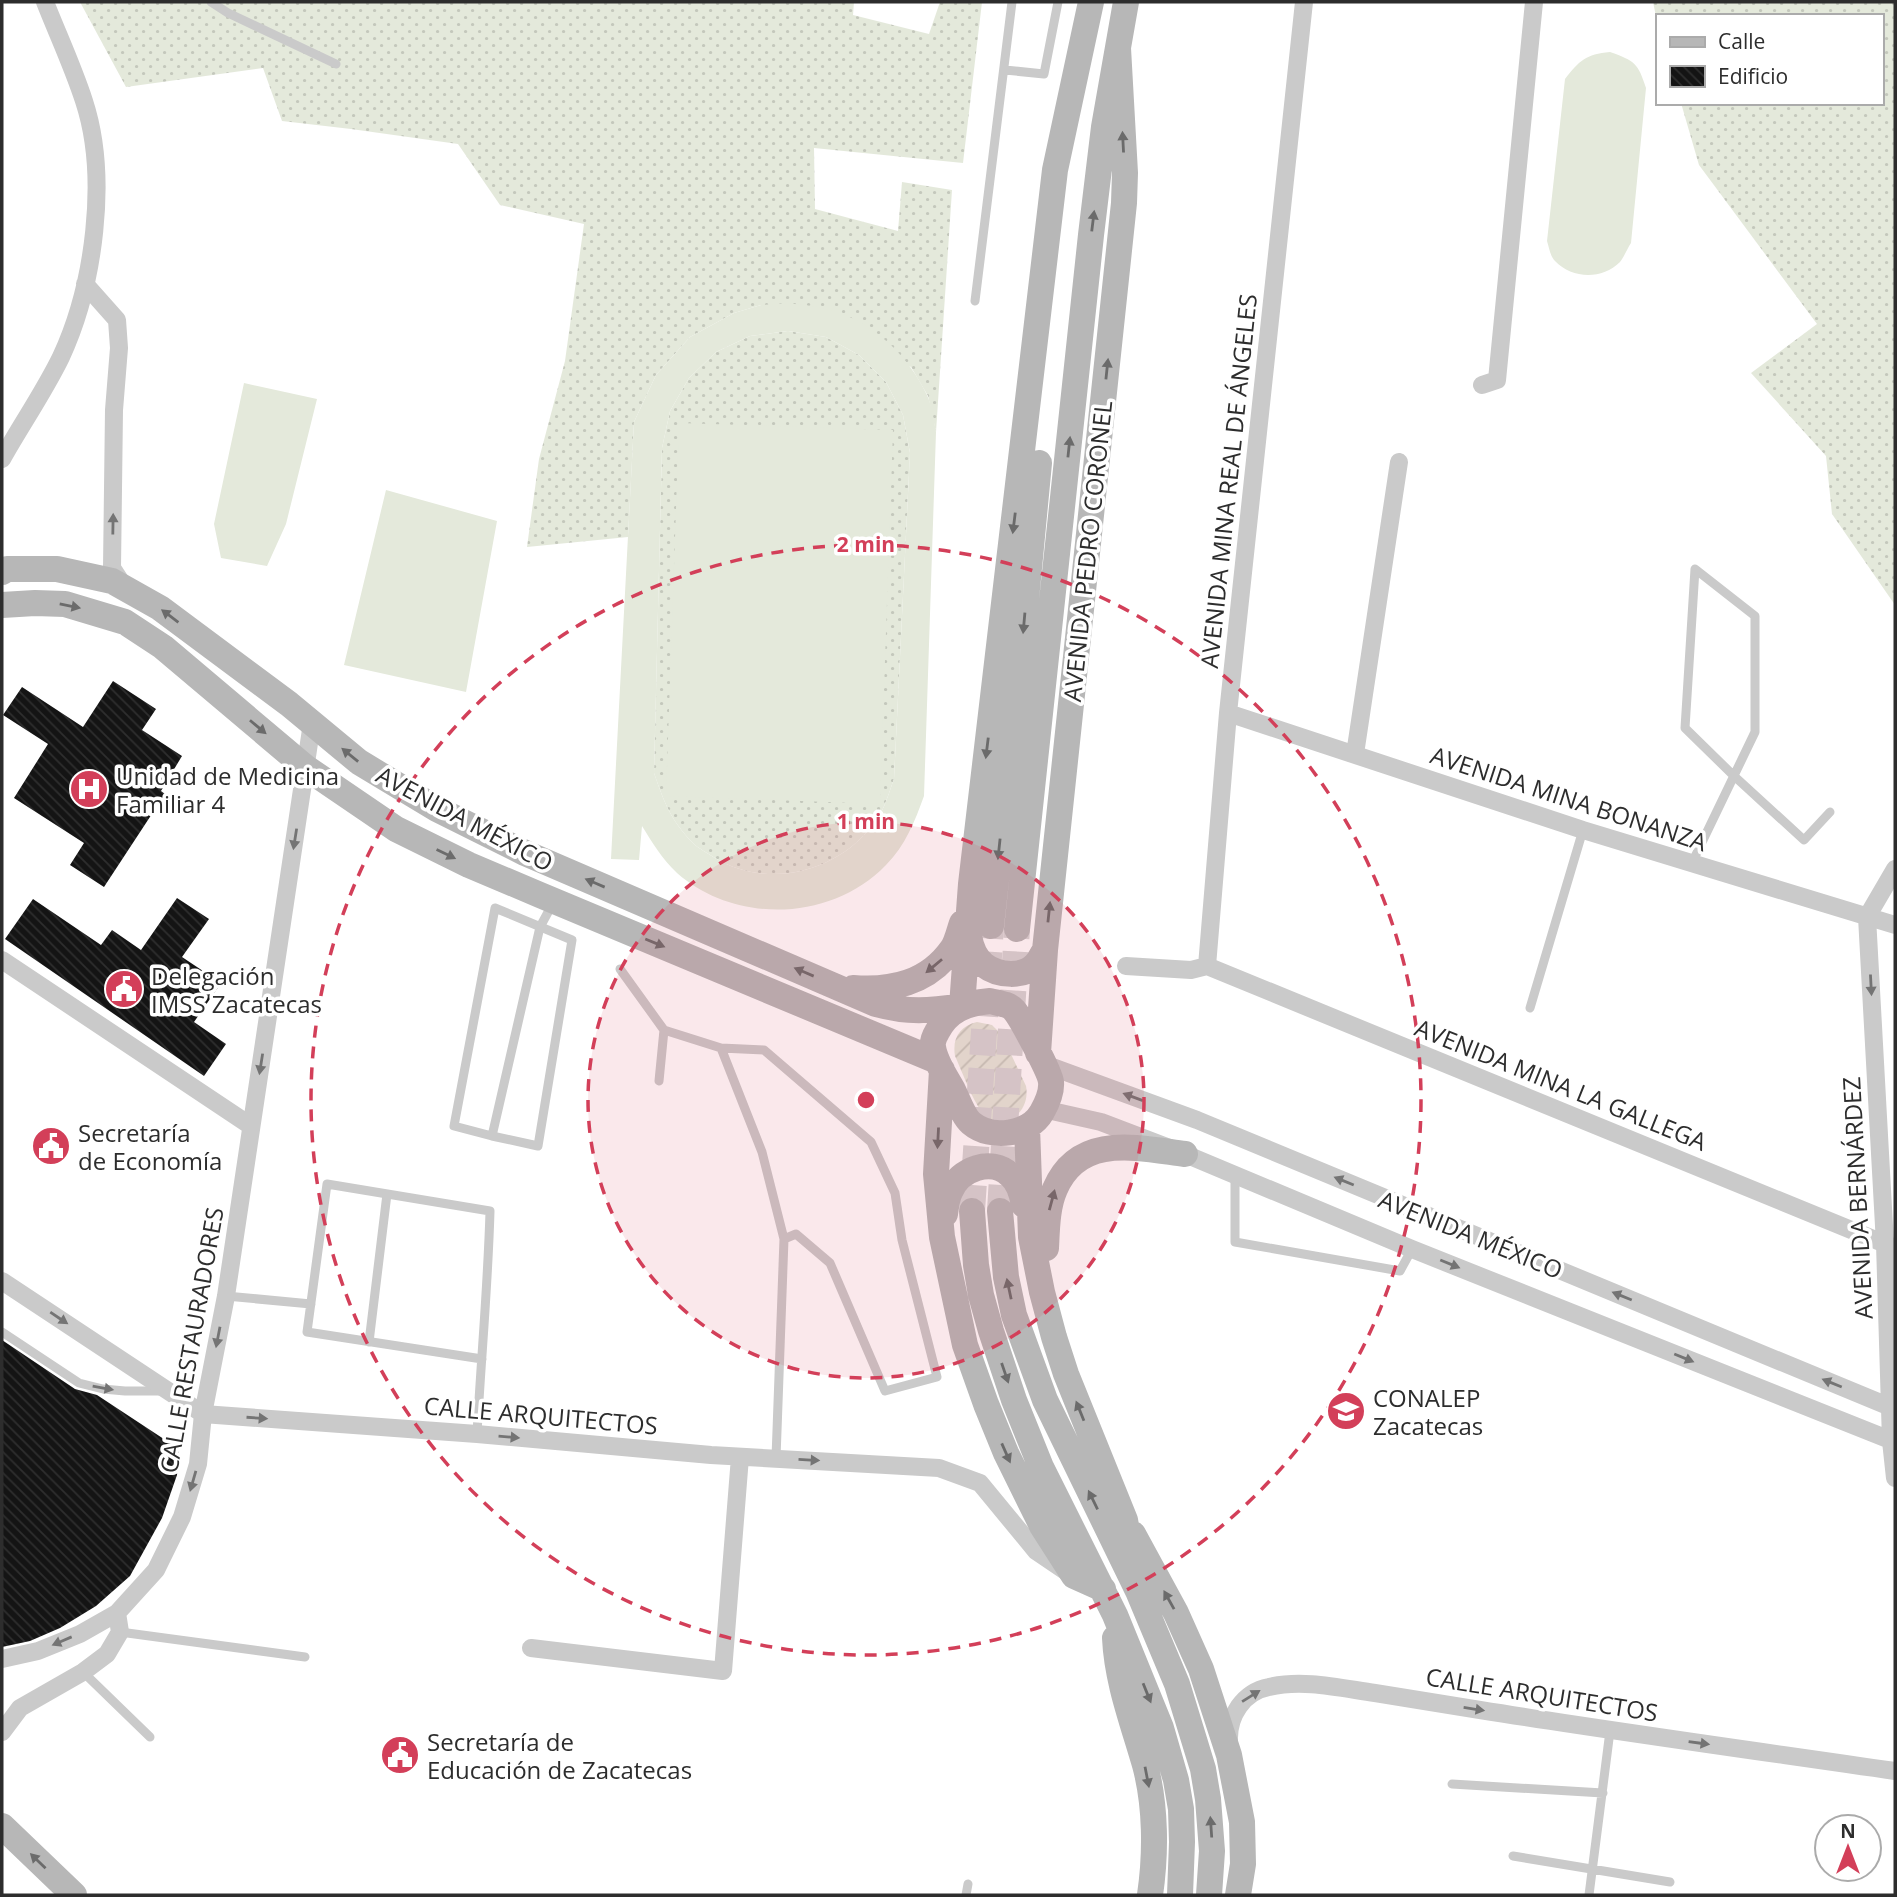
<svg xmlns="http://www.w3.org/2000/svg" width="1897" height="1897" font-family="'Open Sans',sans-serif">
  <defs>
    <pattern id="grass-dots" width="8" height="8" patternUnits="userSpaceOnUse" patternTransform="scale(1.75)"><rect width="8" height="8" fill="#e4e9db"/><path d="M2 2h.1M6 6h.1" fill="none" stroke="#c4c8bc" stroke-width="1.8" stroke-linecap="round"/></pattern>
    <pattern id="garden-furrows" width="10" height="10" patternUnits="userSpaceOnUse" patternTransform="scale(1.75)"><rect width="10" height="10" fill="#e4e9db"/><path d="M-1 1l2-2M0 10L10 0M9 11l2-2" fill="none" stroke="#c4c8bc"/></pattern>
    <pattern id="building-back-hatch" width="6" height="6" patternUnits="userSpaceOnUse" patternTransform="scale(1.75)"><rect width="6" height="6" fill="#141414"/><path d="M-1 5l2 2M0 0l6 6M5-1l2 2" fill="none" stroke="#2e2e2e"/></pattern>
  </defs>
  <rect width="100%" height="100%" fill="#fff"/>
  <path fill="url(#grass-dots)" d="M80 2H854L853 15 929 34 940 2H982L963 163 814 148 815 209 898 231 902 182 952 190 936 432 928 396 911 367 761 305 734 313 690 337 656 375 634 422 628 537 527 547 539 459 565 361 584 224 500 205 458 144 351 129 282 121 263 68 126 87Z
    M1653 2H1895V605L1832 514 1826 456 1751 373 1817 324 1699 165 1681 103H1881V16H1657V21Z
    M788 331 826 337 859 355 886 382 903 415 910 453 894 779C889 792 885 808 877 819 842 871 770 891 715 858 708 853 699 849 693 843 671 821 664 802 654 773L662 448 670 411 689 378 716 352 750 336Z"/>
  <path fill="url(#garden-furrows)" d="M977 1022 992 1025 1002 1035 1026 1086C1031 1112 1005 1132 985 1115 974 1105 962 1071 955 1056 952 1038 960 1026 977 1022Z"/>
  <path fill="#e4e9db" fill-rule="evenodd" d="M1610 52C1635 61 1638 63 1646 88L1631 243C1627 249 1624 257 1620 262 1602 280 1572 279 1555 261 1550 256 1549 247 1547 241L1565 79C1579 61 1586 54 1610 52Z
    M788 303C802 305 818 306 831 310 873 322 909 356 927 395 932 406 934 420 936 432L924 796C915 821 905 846 886 865 831 922 735 924 677 873 662 859 652 842 642 826L639 860 611 859 634 422 656 375 690 337 734 313 761 305ZM788 331 826 337 859 355 886 382 903 415 910 453 894 779C889 792 885 808 877 819 842 871 770 891 715 858 708 853 699 849 693 843 671 821 664 802 654 773L662 448 670 411 689 378 716 352 750 336Z
    M244 383 317 399 286 524 267 566 221 558 214 524Z
    M679 423 893 430 880 804 666 796Z
    M386 490 497 521 466 692 344 665Z"/>
  <path fill="url(#building-back-hatch)" d="M113 681 156 709 142 730 182 756 161 791 165 794 104 887 70 865 84 843 14 798 48 744 3 715 22 687 83 727Z
    M177 898 209 919 182 957 221 983 194 1022 226 1044 204 1076 5 939 33 899 101 945 112 930 141 950Z
    M2 1340 75 1389 97 1395 179 1449 177 1475 162 1518 130 1576 96 1606 60 1628 30 1641 2 1647Z"/>
  <g fill="none" stroke-linecap="round" stroke-linejoin="round">
    <path stroke="#d5d5d5" stroke-width="26" stroke-dasharray="26 13" stroke-linecap="butt" d="M972 1211 991 926
      M1000 1211 1017 929"/>
    <path stroke="#cacaca" stroke-width="9" d="M211 2 228 13 336 64
      M1005 70 1044 74 1058 2
      M975 301 1012 2
      M1692 863 1755 732V616L1695 569 1685 728 1733 775 1804 840 1830 812
      M495 908 572 940 538 1146 492 1136 454 1126Z
      M620 969 664 1030 721 1048 764 1050 871 1142 895 1193 902 1240 937 1377 885 1391 830 1263 796 1234 784 1239
      M1530 1008 1583 830
      M721 1048 762 1152 784 1239 776 1458
      M659 1081 664 1030
      M492 1136 540 927 553 903
      M1235 1174V1242L1400 1271 1412 1249
      M226 1296 311 1304
      M2 1332 79 1383 103 1389 125 1391H162
      M369 1342 387 1194
      M477 1434C481 1359 488 1285 490 1211L327 1184 307 1332 482 1359
      M120 1632 305 1657
      M83 1672 150 1737
      M1452 1784 1603 1793
      M1513 1856 1670 1882
      M966 1895 968 1884
      M1589 1895 1610 1731"/>
    <path stroke="#cacaca" stroke-width="18" d="M85 284 117 320 119 348 114 410 112 568 123 585
      M1482 385 1497 380 1534 2
      M2 459C21 425 44 392 61 357 94 286 109 177 84 101 73 67 58 35 45 2
      M1228 713 1583 830 1895 925
      M1355 754 1399 462
      M1895 869 1867 917 1885 1244 1891 1441 1895 1478
      M2 960 251 1126
      M1126 966 1191 970 1207 966
      M1207 966 1228 713 1304 2
      M1207 966 1895 1248
      M1044 1064 1197 1120 1895 1409
      M1043 1109 1101 1122 1185 1154 1412 1249 1895 1442
      M2 1281 203 1414 477 1434 711 1455 939 1468 980 1483 1036 1551 1067 1572
      M531 1648 723 1671 740 1457
      M2 1659 38 1651 80 1634 117 1613 156 1570 182 1517 198 1464 203 1414 226 1296 312 723
      M2 1732 20 1708 83 1672 107 1654 120 1632 117 1613
      M1229 1741C1228 1716 1243 1692 1269 1687 1303 1679 1340 1688 1375 1693 1410 1699 1445 1704 1480 1710 1618 1732 1757 1751 1895 1771"/>
    <path stroke="#b7b7b7" stroke-width="26" d="M2 572 7 569H57L112 581 160 608 289 704 359 762 437 809 525 853 876 1004C909 1013 929 1011 962 1006L971 884 1055 170 1091 2
      M2 605 35 603 65 604 125 622 163 647 305 767 396 829 469 865 540 895 937 1061
      M991 926 1021 652 1039 463
      M1017 929 1091 235 1104 127 1126 2
      M969 936C971 947 975 958 984 965 998 976 1024 978 1036 964 1040 960 1042 954 1045 950
      M853 988C892 991 928 983 952 949 957 942 959 931 962 923
      M990 1001C998 1003 1009 1004 1014 1010 1021 1018 1050 1072 1051 1082 1052 1092 1047 1103 1042 1112 1029 1135 991 1140 971 1123 963 1116 958 1100 953 1090 946 1077 935 1062 933 1047 932 1041 934 1037 937 1032 948 1010 967 1003 990 1001Z
      M1038 1053 1045 950 1124 203 1125 173 1118 48
      M942 1070 936 1174 942 1237 965 1345 986 1404 1006 1453 1042 1526 1074 1576 1103 1589
      M1027 1127 1031 1237 1042 1292 1054 1337 1066 1374 1125 1520 1132 1559
      M972 1211 976 1265 981 1295 991 1331 1014 1400 1041 1467 1115 1615 1161 1728 1176 1780 1181 1809 1182 1842 1180 1895
      M1000 1211 1006 1277 1014 1315 1045 1400 1138 1591 1177 1684 1203 1769 1208 1799 1212 1851 1209 1895
      M945 1214C946 1207 947 1198 950 1192 959 1169 992 1157 1010 1175 1019 1182 1022 1194 1024 1205
      M1046 1248C1047 1229 1047 1207 1055 1189 1079 1133 1137 1148 1185 1154
      M1133 1534 1176 1613 1201 1669 1229 1755 1242 1822 1243 1864 1238 1895
      M1115 1638C1117 1682 1133 1723 1145 1765 1156 1806 1156 1854 1150 1895
      M2 1826 74 1895"/>
  </g>
  <defs><path id="oneway-solid" d="M-6-.8H1V-3.2L6.5 0L1 3.2V.8H-6Z" transform="scale(1.75)"/></defs>
  <g fill="#6b6b6b">
    <use href="#oneway-solid" transform="translate(1123 142) rotate(-93)"/>
    <use href="#oneway-solid" transform="translate(1093 221) rotate(-83)"/>
    <use href="#oneway-solid" transform="translate(1107 369) rotate(-84)"/>
    <use href="#oneway-solid" transform="translate(1069 447) rotate(-84)"/>
    <use href="#oneway-solid" transform="translate(1014 523) rotate(97)"/>
    <use href="#oneway-solid" transform="translate(70 606) rotate(11)"/>
    <use href="#oneway-solid" transform="translate(170 616) rotate(-143)"/>
    <use href="#oneway-solid" transform="translate(1024 623) rotate(95)"/>
    <use href="#oneway-solid" transform="translate(258 727) rotate(40)"/>
    <use href="#oneway-solid" transform="translate(987 748) rotate(97)"/>
    <use href="#oneway-solid" transform="translate(350 755) rotate(-141)"/>
    <use href="#oneway-solid" transform="translate(999 849) rotate(96)"/>
    <use href="#oneway-solid" transform="translate(446 854) rotate(26)"/>
    <use href="#oneway-solid" transform="translate(595 883) rotate(-157)"/>
    <use href="#oneway-solid" transform="translate(1049 912) rotate(-84)"/>
    <use href="#oneway-solid" transform="translate(655 943) rotate(22)"/>
    <use href="#oneway-solid" transform="translate(934 966) rotate(140)"/>
    <use href="#oneway-solid" transform="translate(804 972) rotate(-157)"/>
    <use href="#oneway-solid" transform="translate(938 1138) rotate(93)"/>
    <use href="#oneway-solid" transform="translate(1052 1200) rotate(-75)"/>
    <use href="#oneway-solid" transform="translate(1009 1289) rotate(-102)"/>
    <use href="#oneway-solid" transform="translate(1005 1373) rotate(71)"/>
    <use href="#oneway-solid" transform="translate(1080 1411) rotate(-112)"/>
    <use href="#oneway-solid" transform="translate(1006 1453) rotate(66)"/>
    <use href="#oneway-solid" transform="translate(1093 1500) rotate(-116)"/>
    <use href="#oneway-solid" transform="translate(1169 1600) rotate(-119)"/>
    <use href="#oneway-solid" transform="translate(1147 1693) rotate(68)"/>
    <use href="#oneway-solid" transform="translate(1147 1777) rotate(79)"/>
    <use href="#oneway-solid" transform="translate(1211 1827) rotate(-94)"/>
    <use href="#oneway-solid" transform="translate(38 1861) rotate(-136)"/>
  </g>
  <g fill="#747474">
    <use href="#oneway-solid" transform="translate(113 524) rotate(-89)"/>
    <use href="#oneway-solid" transform="translate(295 839) rotate(99)"/>
    <use href="#oneway-solid" transform="translate(1871 985) rotate(87)"/>
    <use href="#oneway-solid" transform="translate(261 1064) rotate(99)"/>
    <use href="#oneway-solid" transform="translate(1133 1097) rotate(-160)"/>
    <use href="#oneway-solid" transform="translate(1344 1181) rotate(-158)"/>
    <use href="#oneway-solid" transform="translate(1450 1264) rotate(22)"/>
    <use href="#oneway-solid" transform="translate(1622 1296) rotate(-158)"/>
    <use href="#oneway-solid" transform="translate(59 1318) rotate(34)"/>
    <use href="#oneway-solid" transform="translate(218 1337) rotate(101)"/>
    <use href="#oneway-solid" transform="translate(1684 1358) rotate(22)"/>
    <use href="#oneway-solid" transform="translate(1832 1383) rotate(-158)"/>
    <use href="#oneway-solid" transform="translate(103 1388) rotate(10)"/>
    <use href="#oneway-solid" transform="translate(257 1418) rotate(4)"/>
    <use href="#oneway-solid" transform="translate(509 1437) rotate(5)"/>
    <use href="#oneway-solid" transform="translate(809 1460) rotate(3)"/>
    <use href="#oneway-solid" transform="translate(193 1481) rotate(106)"/>
    <use href="#oneway-solid" transform="translate(62 1641) rotate(157)"/>
    <use href="#oneway-solid" transform="translate(1251 1696) rotate(-32)"/>
    <use href="#oneway-solid" transform="translate(1474 1709) rotate(9)"/>
    <use href="#oneway-solid" transform="translate(1699 1743) rotate(8)"/>
  </g>
  <circle cx="866" cy="1100" r="278" fill="#d33f59" fill-opacity=".12"/>
  <g fill="none" stroke="#d33f59" stroke-width="3.5" stroke-dasharray="12 9">
    <circle cx="866" cy="1100" r="278"/>
    <circle cx="866" cy="1100" r="555"/>
  </g>
  <defs>
    <symbol id="hospital-disc" viewBox="-11 -11 22 22"><circle r="9.5" fill="#d33f59" stroke="#fff"/><path d="M-5-5h3v3.5h4V-5h3V5h-3V1.5h-4V5h-3Z" fill="#fff"/></symbol>
    <symbol id="civic-disc" viewBox="-11 -11 22 22"><circle r="9.5" fill="#d33f59" stroke="#fff"/><path d="M-.6-6.5H3V-4.5H.6V-3L4-1V1h2V6H-6V1h2V-1L-.6-3ZM-1.2 2.5V6h2.4V2.5Z" fill="#fff"/></symbol>
    <symbol id="school-disc" viewBox="-11 -11 22 22"><circle r="9.5" fill="#d33f59" stroke="#fff"/><path d="M0-5L7-2L0 1L-7-2ZM-4 1L0 2.5L4 1V4Q0 6-4 4Z" fill="#fff"/></symbol>
  </defs>
  <g fill-rule="evenodd">
    <use href="#hospital-disc" x="67" y="767" width="44" height="44"/>
    <use href="#civic-disc" x="102" y="967" width="44" height="44"/>
    <use href="#civic-disc" x="29" y="1124" width="44" height="44"/>
    <use href="#school-disc" x="1324" y="1389" width="44" height="44"/>
    <use href="#civic-disc" x="378" y="1733" width="44" height="44"/>
  </g>
  <g text-anchor="middle" dominant-baseline="central" stroke-width="7" stroke-linejoin="round" paint-order="stroke">
    <g font-size="24" fill="#2d2d2d" stroke="#fff">
      <text transform="translate(1228 481) rotate(-84)">AVENIDA MINA REAL DE ÁNGELES</text>
      <text transform="translate(1087 551) rotate(-84)">AVENIDA PEDRO CORONEL</text>
      <text transform="translate(1569 798) rotate(18)">AVENIDA MINA BONANZA</text>
      <text transform="translate(465 818) rotate(28)">AVENIDA MÉXICO</text>
      <text transform="translate(1561 1084) rotate(22)">AVENIDA MINA LA GALLEGA</text>
      <text transform="translate(1857 1198) rotate(-93)">AVENIDA BERNÁRDEZ</text>
      <text transform="translate(1471 1234) rotate(22)">AVENIDA MÉXICO</text>
      <text transform="translate(191 1340) rotate(-80)">CALLE RESTAURADORES</text>
      <text transform="translate(541 1415) rotate(5)">CALLE ARQUITECTOS</text>
      <text transform="translate(1542 1694) rotate(9)">CALLE ARQUITECTOS</text>
    </g>
    <g font-size="24" fill="#2d2d2d" stroke="#fff" text-anchor="start">
      <text x="116" y="775">Unidad de Medicina<tspan x="116" dy="28">Familiar 4</tspan></text>
      <text x="151" y="975">Delegación<tspan x="151" dy="28">IMSS Zacatecas</tspan></text>
      <text x="78" y="1132">Secretaría<tspan x="78" dy="28">de Economía</tspan></text>
      <text x="1373" y="1397">CONALEP<tspan x="1373" dy="28">Zacatecas</tspan></text>
      <text x="427" y="1741">Secretaría de<tspan x="427" dy="28">Educación de Zacatecas</tspan></text>
    </g>
  </g>
  <circle cx="866" cy="1100" r="10" fill="#d33f59" stroke="#fff" stroke-width="3.5"/>
  <g font-size="21" text-anchor="middle" font-weight="bold" fill="#d33f59" stroke="#fff" stroke-width="7" stroke-linejoin="round" paint-order="stroke">
    <text x="866" y="552">2 min</text>
    <text x="866" y="829">1 min</text>
  </g>
  <rect width="1897" height="1897" fill="none" stroke="#2d2d2d" stroke-width="7"/>
  <rect x="1656" y="14" width="228" height="91" fill="#ffffff" stroke="#ababab" stroke-width="2"/>
  <rect x="1670" y="37" width="35" height="10" fill="#b7b7b7" stroke="#ababab" stroke-width="2"/>
  <text x="1718" y="49" font-size="21" fill="#2d2d2d">Calle</text>
  <rect x="1670" y="66" width="35" height="21" fill="url(#building-back-hatch)" stroke="#ababab" stroke-width="2"/>
  <text x="1718" y="84" font-size="21" fill="#2d2d2d">Edificio</text>
  <g transform="translate(1848 1848)"><circle r="33" fill="#ffffff" stroke="#ababab" stroke-width="2"/>
  <path d="M0-5L12 26L0 18L-12 26Z" fill="#d33f59"/>
  <text y="-10" font-size="19" font-weight="bold" text-anchor="middle" fill="#2d2d2d">N</text>
  </g>
</svg>
